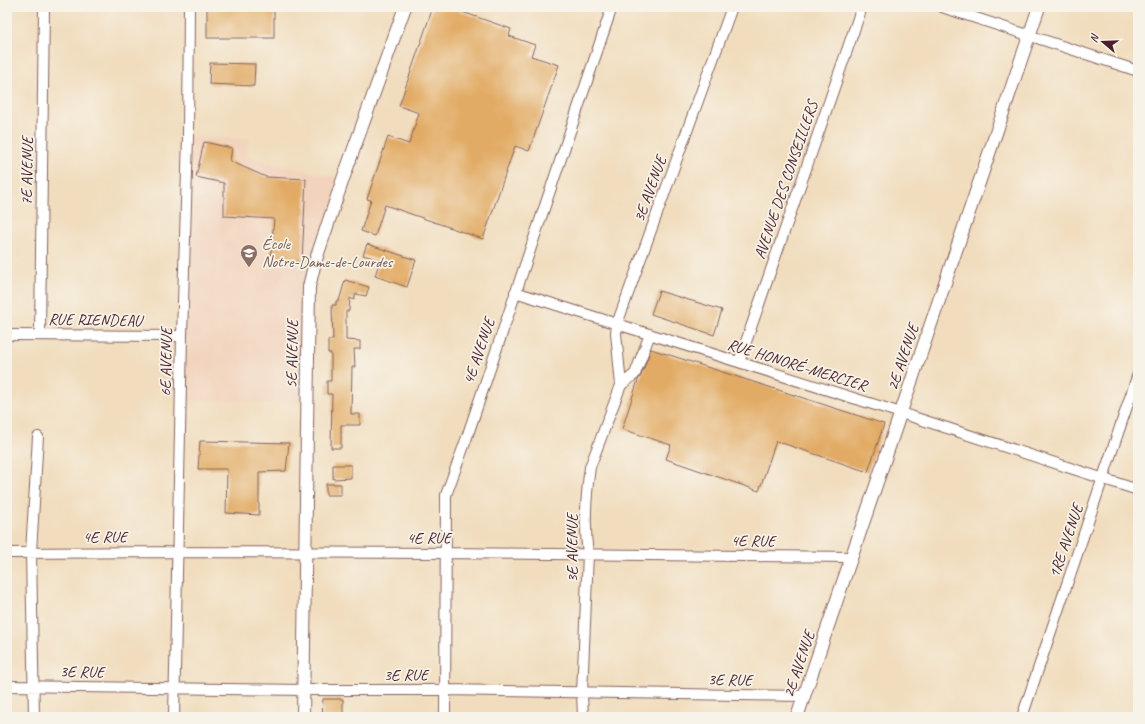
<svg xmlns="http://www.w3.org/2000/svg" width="1145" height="724" font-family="Caveat,sans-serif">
  <rect width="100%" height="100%" fill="#f7f3e8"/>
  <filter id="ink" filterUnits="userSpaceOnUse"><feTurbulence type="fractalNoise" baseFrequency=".025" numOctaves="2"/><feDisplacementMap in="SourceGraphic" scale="8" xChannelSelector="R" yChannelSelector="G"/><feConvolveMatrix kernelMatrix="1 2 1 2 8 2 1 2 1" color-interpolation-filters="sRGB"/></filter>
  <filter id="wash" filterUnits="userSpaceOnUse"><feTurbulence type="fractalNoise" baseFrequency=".012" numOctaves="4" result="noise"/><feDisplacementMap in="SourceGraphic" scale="16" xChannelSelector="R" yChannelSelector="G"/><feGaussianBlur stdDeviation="0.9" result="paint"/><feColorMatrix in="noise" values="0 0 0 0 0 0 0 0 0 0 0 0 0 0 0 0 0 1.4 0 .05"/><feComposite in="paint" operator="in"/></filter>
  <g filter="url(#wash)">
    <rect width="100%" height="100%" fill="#f1ddbe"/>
    <path fill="#f2d4be" d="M188 137 251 139 245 157 343 179 315 262 308 404 180 400Z"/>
    <g id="blocks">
      <path fill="#e2ab65" d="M207 7 274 8V38H207Z
        M433 7H448L511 29 509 36 535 45 531 56 559 65 529 151 515 146 483 239 385 205 375 236 361 231 371 200 367 199 388 137 409 144 419 113 399 106Z
        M210 63 255 64 254 86 209 84Z
        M204 142 232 148 230 161 266 177 306 179 302 262 270 261 274 219 224 216V183L196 177Z
        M367 244 416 260 407 287 375 276 380 260 363 255Z
        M345 280 369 287 366 296 356 294 354 300 350 298 349 311H346V340L360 341V349H354L355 367H352L351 414H360V425H341V448H331L332 394H327V381H331V353H328V340H333L332 305H336V301H339Z
        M659 291 722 310 714 335 651 314Z
        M651 349 884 424 868 472 776 441 759 491 666 459 671 445 622 429 638 380 641 376Z
        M200 441 289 443 286 471 259 472V515L226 513 227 469H198Z
        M333 465H351V478L333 479Z
        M326 484H341V495H326Z
        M323 699H343V717H322Z"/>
    </g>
  </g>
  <g filter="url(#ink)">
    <use href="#blocks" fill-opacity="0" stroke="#84625e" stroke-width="1"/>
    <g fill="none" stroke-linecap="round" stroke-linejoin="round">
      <defs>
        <path id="minor" d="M942 7 1138 71
          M515 292 901 413 1138 490
          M40 334 44 7
          M7 335 182 336
          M739 362 862 7
          M621 385 635 374 650 334
          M7 553 177 552 446 553 852 557
          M7 686 304 690H446L805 696
          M34 717 31 552 38 437
          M174 717 182 336 188 137 189 7
          M445 717 446 495 466 440 612 7
          M583 717 582 693 588 554C584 526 586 495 590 467L621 385 616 333 617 324 732 7
          M1022 717 1138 374"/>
        <path id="tertiary" d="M303 717 309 287 315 262 343 179 405 7
          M797 717 1039 7"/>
      </defs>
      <use href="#minor" stroke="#84625e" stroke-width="12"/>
      <use href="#tertiary" stroke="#84625e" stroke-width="14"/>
      <use href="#minor" stroke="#fff" stroke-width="10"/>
      <use href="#tertiary" stroke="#fff" stroke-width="12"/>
    </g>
  </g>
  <defs>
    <symbol id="school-pin" viewBox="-11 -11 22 30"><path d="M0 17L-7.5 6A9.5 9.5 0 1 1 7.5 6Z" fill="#8d6e63" stroke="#f7f3e8"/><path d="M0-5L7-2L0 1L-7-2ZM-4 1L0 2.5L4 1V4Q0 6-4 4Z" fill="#fff"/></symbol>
  </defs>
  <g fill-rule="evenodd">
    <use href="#school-pin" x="239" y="243" width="20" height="27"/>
  </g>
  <g text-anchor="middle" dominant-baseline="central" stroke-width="3.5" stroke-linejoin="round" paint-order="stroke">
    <g font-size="16" fill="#4a1f2b" stroke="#f7f3e8">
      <text transform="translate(27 171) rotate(-89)">7E AVENUE</text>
      <text transform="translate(786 180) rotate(-71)">AVENUE DES CONSEILLERS</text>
      <text transform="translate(650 189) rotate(-70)">3E AVENUE</text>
      <text transform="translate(95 320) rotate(1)">RUE RIENDEAU</text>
      <text transform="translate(479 351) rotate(-71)">4E AVENUE</text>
      <text transform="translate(292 354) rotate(-89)">5E AVENUE</text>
      <text transform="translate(903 357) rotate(-71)">2E AVENUE</text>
      <text transform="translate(166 362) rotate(-89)">6E AVENUE</text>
      <text transform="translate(797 365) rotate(17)">RUE HONORÉ-MERCIER</text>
      <text x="105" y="537">4E RUE</text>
      <text x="429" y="538">4E RUE</text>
      <text transform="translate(753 541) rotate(1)">4E RUE</text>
      <text transform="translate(1066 541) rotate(-71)">1RE AVENUE</text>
      <text transform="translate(572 548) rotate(-90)">3E AVENUE</text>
      <text transform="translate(799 664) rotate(-71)">2E AVENUE</text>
      <text transform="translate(82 672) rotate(1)">3E RUE</text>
      <text x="406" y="675">3E RUE</text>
      <text transform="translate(730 680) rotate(1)">3E RUE</text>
    </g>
    <g font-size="16" fill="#785e54" stroke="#f7f3e8" text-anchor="start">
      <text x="262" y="244">École<tspan x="262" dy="18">Notre-Dame-de-Lourdes</tspan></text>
    </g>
  </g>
  <rect width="1145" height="724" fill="none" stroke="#f7f3e8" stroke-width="24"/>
  <g transform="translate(1103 42) rotate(289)" stroke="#f7f3e8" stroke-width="3" paint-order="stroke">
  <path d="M0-3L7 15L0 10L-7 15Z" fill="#4a1f2b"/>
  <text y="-6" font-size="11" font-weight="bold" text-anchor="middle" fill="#4a1f2b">N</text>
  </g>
</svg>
